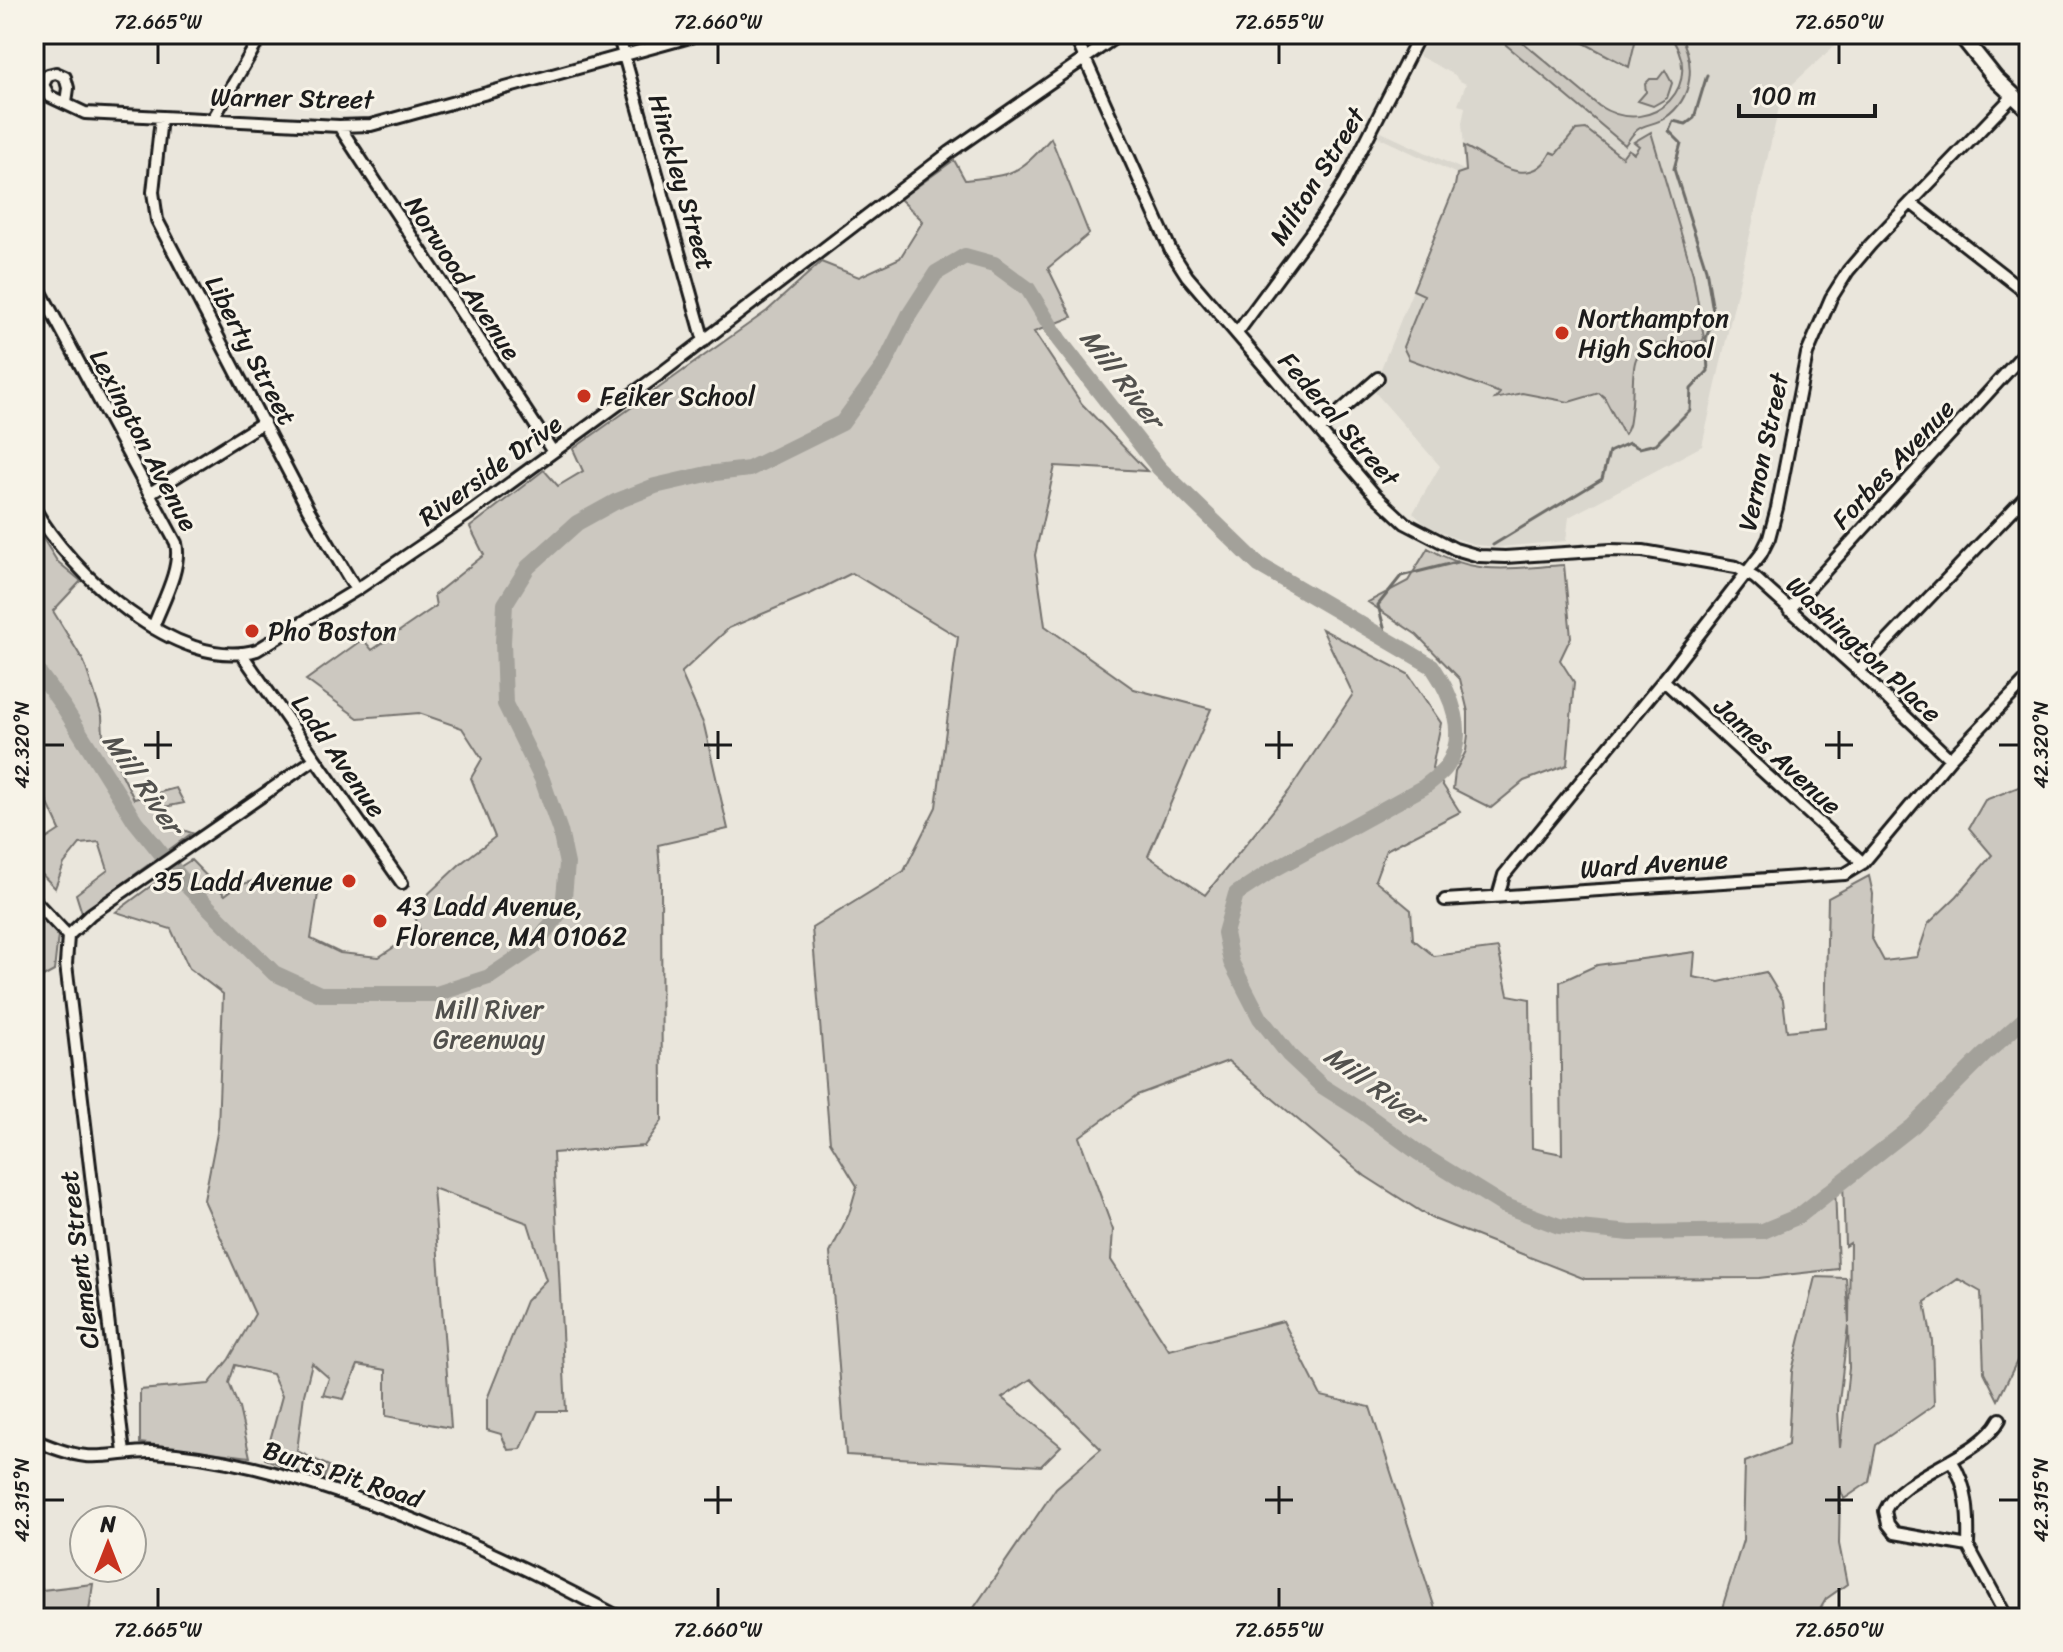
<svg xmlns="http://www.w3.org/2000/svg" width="2063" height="1652" font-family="Sriracha,sans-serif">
  <rect width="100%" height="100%" fill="#eae6dc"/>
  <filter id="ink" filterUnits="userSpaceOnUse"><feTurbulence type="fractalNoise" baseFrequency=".0125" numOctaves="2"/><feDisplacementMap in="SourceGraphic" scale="16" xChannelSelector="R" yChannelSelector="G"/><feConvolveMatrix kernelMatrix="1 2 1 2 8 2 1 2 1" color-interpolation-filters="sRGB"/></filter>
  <g filter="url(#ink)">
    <path fill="#dad7ce" d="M1429 34H1847L1782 94 1702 446 1569 517 1566 541 1499 547 1477 545 1454 538 1426 525 1413 513 1440 466 1373 390 1329 428 1378 376 1455 186 1457 174 1378 137 1381 132 1466 171 1462 123 1465 107 1458 105 1466 84 1458 80 1455 75 1419 56Z"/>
    <path fill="#ccc8c0" stroke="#74726e" stroke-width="2" fill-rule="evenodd" d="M1493 34H1513L1599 106C1654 141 1709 81 1668 34H1679C1696 62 1694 98 1665 118 1657 124 1644 124 1637 130 1632 134 1629 140 1625 145Z
      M1567 34H1637L1629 67Z
      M1665 70 1672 83 1667 98 1653 106 1638 101 1646 92 1645 84 1650 79H1658Z
      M1586 129 1622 157 1628 149 1634 153 1639 146 1634 142 1651 132 1693 274 1704 338 1702 341C1684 343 1644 339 1636 359 1631 371 1634 397 1631 411 1630 420 1630 428 1624 435L1604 397 1599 393 1569 402 1522 393 1495 399 1500 393 1409 359 1403 347 1424 295 1413 290 1455 186 1457 174 1466 171 1464 146C1492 160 1531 193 1551 152L1556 154 1576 130Z
      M1051 138 1089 234 1048 268 1072 317 1034 332 1082 404 1147 471 1055 466 1035 555 1045 626 1134 689 1211 709 1148 856 1205 895 1289 791 1353 694 1322 629 1408 674 1441 723 1432 768 1460 812 1386 850 1375 880 1411 910 1413 939 1434 956 1498 948 1508 995 1530 999 1532 1148 1562 1154 1560 982 1597 965 1695 952 1693 977 1719 982 1766 972 1783 1000 1787 1031 1825 1027 1828 898 1869 876 1873 894 1871 937 1884 961 1917 957 1928 924 1957 896 1992 855 1969 828 1985 800 2029 783V1342L2018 1359 1998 1400 1984 1372 1981 1292 1958 1279 1925 1302 1932 1341 1934 1405 1876 1445 1869 1482 1844 1499 1840 1488 1839 1544 1847 1584 1826 1599 1815 1618H1719L1743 1540 1745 1462 1788 1445 1792 1371 1815 1277 1846 1278 1849 1323 1850 1243 1845 1246 1843 1180 1835 1186 1838 1269 1759 1278 1585 1279 1431 1218 1365 1176 1228 1061 1137 1095 1079 1137 1113 1230 1111 1260 1169 1350 1283 1321 1321 1396 1370 1407 1438 1618H967L1056 1488 1101 1449 1031 1379 1002 1398 1061 1446 1041 1466 846 1455 830 1253 849 1214 857 1186 830 1142 812 928 904 871 936 807 958 637 852 573 812 593 729 628 681 673 704 725 728 829 658 845 661 881 662 1121 644 1146 553 1153 566 1411H538L521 1449 508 1450 501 1434 487 1430V1399L526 1301 546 1280 528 1223 433 1188 451 1428 386 1416V1370L358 1365 344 1399 323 1395 329 1378 312 1363 304 1395 297 1451 329 1466 323 1481 265 1459 282 1396 272 1374 235 1365 229 1383 239 1408 250 1457 140 1443V1390L209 1384 229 1359 255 1314 204 1200 218 1128 223 994 189 968 171 929 116 912 159 880 191 860 225 895C250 873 288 878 320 881L311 939 340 953 379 957 420 930 410 904 424 898 460 864 495 837 471 778 482 759 462 728 419 713 358 718 306 680 363 639 372 650 436 606 434 595 484 555 470 527 544 470 558 486 583 471 573 449 767 311 821 262 859 277 900 258 923 221 900 199 954 160 965 180C1013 175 1018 175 1051 138ZM1848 1325 1849 1368 1840 1448 1838 1410Z
      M34 524 57 561 81 581 53 611 84 662 102 716 103 735 134 799 176 788 184 803 160 808 174 827 192 833 82 913 76 894 108 870 99 842 80 844 64 864 55 888 34 866V847L60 830 44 795 34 801Z
      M1428 548C1475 577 1512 568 1564 565L1571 637 1560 660 1574 682 1567 765 1524 781 1491 808 1453 789 1455 772 1466 751 1468 734V712L1460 679 1417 635 1368 602 1408 581Z
      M34 908 58 935 54 971 34 982Z
      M93 1584 88 1618H34V1591Z"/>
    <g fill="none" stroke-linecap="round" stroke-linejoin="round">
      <path stroke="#6d6c68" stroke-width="3" d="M1493 545 1602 479 1609 452 1629 443 1639 448 1656 444 1690 410 1691 389 1708 371 1706 338 1714 317 1706 269 1674 169 1681 143 1669 131 1673 121 1686 124 1694 118 1707 75
        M1387 639 1378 605 1401 576 1457 562"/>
      <path stroke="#a3a19a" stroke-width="16" d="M34 666 65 709 135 821 189 888 274 973 320 994H436L489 977 535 946 563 908 567 864 560 831 542 779 505 704 503 642 505 604 528 567 577 523 615 502 655 486 707 474 749 469 842 423 883 367 909 315 936 273 965 256 994 264 1028 289 1059 340 1159 468 1259 565 1432 666C1451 694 1469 734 1447 766 1442 774 1432 780 1424 787L1271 871 1236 894 1225 933 1231 962 1260 1018 1289 1055 1322 1086 1360 1110 1419 1153 1503 1205 1559 1226 1630 1233 1763 1231 1799 1216 1913 1126 1984 1055 2029 1015"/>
      <defs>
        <path id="minor" d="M618 34 704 341
          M1074 34 1171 251 1187 276 1375 495 1405 523 1455 549 1479 556 1505 557 1611 550 1643 551 1736 567 1755 578 1853 666 1950 759
          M66 102 68 88 65 77 56 73 48 75 43 85 49 96 85 113 339 126 371 125 701 34
          M161 118 153 192 157 220 308 509 356 590
          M213 119 262 34
          M339 126 553 452
          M1911 203 2029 295
          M34 279 176 543C182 568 162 603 153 627
          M1237 333 1319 222 1345 182 1420 34
          M1319 430 1378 378
          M150 493 264 422
          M34 508C69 571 178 674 257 650L356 590 468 514 664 371 950 152 1120 34
          M1789 610 2029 348
          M241 653 402 883
          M1859 671 2029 493
          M1663 680 1863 863
          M1498 896 1504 875 1666 677 1761 554 1769 538 1777 508 1807 354 1831 298 1848 271 1871 244 2013 96
          M34 900 68 936
          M1445 900 1845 874 1863 863 1950 759 2029 677
          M34 1440C51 1447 68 1454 86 1456 108 1458 131 1451 153 1452 187 1454 222 1460 255 1468 384 1500 505 1556 621 1618
          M124 1453 66 964 68 936 91 914 315 759
          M1951 1460C1968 1485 1969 1516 1968 1546L1895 1533 1888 1524 1885 1511C1899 1475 1980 1458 2000 1419
          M1968 1546 2007 1618"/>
        <path id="highway" d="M1960 34 1995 78 2029 110"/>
      </defs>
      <use href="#minor" stroke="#1c1c1c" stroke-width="16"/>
      <use href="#highway" stroke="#1c1c1c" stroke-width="20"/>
      <use href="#minor" stroke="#f7f3e8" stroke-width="10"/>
      <use href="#highway" stroke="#f7f3e8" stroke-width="14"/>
    </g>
  </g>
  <path fill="none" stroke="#1c1c1c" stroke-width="3" d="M158 44V64M718 44V64M1279 44V64M1839 44V64M158 731V759M718 731V759M1279 731V759M1839 731V759M44 745H64M144 745H172M704 745H732M1265 745H1293M1825 745H1853M1999 745H2019M718 1486V1514M1279 1486V1514M1839 1486V1514M44 1500H64M704 1500H732M1265 1500H1293M1825 1500H1853M1999 1500H2019M158 1588V1608M718 1588V1608M1279 1588V1608M1839 1588V1608"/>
  <g fill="#c8321e" stroke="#f7f3e8" stroke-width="3">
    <circle cx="1562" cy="333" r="8"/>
    <circle cx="584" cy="396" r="8"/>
    <circle cx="252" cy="631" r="8"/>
    <circle cx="349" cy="881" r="8"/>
    <circle cx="380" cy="921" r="8"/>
  </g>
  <g text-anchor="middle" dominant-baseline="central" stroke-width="6" stroke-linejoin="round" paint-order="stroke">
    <g font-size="26" fill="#1c1c1c" stroke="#f7f3e8">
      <text transform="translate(292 98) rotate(1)">Warner Street</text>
      <text transform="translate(1317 176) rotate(-58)">Milton Street</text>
      <text transform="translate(682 182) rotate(74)">Hinckley Street</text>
      <text transform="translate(463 278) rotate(57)">Norwood Avenue</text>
      <text transform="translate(251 350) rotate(62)">Liberty Street</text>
      <text transform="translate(1339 419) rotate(49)">Federal Street</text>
      <text transform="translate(144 440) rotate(62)">Lexington Avenue</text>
      <text transform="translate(1763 452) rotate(-78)">Vernon Street</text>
      <text transform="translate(1893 464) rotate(-47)">Forbes Avenue</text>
      <text transform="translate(490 470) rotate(-36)">Riverside Drive</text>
      <text transform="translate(1864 649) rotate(43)">Washington Place</text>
      <text transform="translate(339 756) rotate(55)">Ladd Avenue</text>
      <text transform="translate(1778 756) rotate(42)">James Avenue</text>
      <text transform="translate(1654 864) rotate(-4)">Ward Avenue</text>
      <text transform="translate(79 1260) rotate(-97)">Clement Street</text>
      <text transform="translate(343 1474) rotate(18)">Burts Pit Road</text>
    </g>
    <g font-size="26" fill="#1c1c1c" stroke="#f7f3e8" text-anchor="start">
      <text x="1578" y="318">Northampton<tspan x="1578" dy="30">High School</tspan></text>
      <text x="600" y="396">Feiker School</text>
      <text x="268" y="631">Pho Boston</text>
      <text x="333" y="881" text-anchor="end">35 Ladd Avenue</text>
      <text x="396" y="906">43 Ladd Avenue,<tspan x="396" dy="30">Florence, MA 01062</tspan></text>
    </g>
    <g font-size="26" fill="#51504d" stroke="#f7f3e8">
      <text x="489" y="1009">Mill River<tspan x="489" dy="30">Greenway</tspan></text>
    </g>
    <g font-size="28" font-style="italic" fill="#52514e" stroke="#f7f3e8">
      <text transform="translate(1122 378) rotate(52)">Mill River</text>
      <text transform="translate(143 783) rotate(55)">Mill River</text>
      <text transform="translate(1375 1086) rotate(36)">Mill River</text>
    </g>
  </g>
  <rect width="2063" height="1652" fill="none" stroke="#f7f3e8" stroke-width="88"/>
  <g transform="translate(108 1544)"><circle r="38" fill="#f7f3e8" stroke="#9f9d96" stroke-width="2"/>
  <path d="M0-6L14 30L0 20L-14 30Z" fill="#c8321e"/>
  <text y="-12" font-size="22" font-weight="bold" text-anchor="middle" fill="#1c1c1c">N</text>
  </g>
  <path d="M1739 104v12h136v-12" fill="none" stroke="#1c1c1c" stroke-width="4"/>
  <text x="1751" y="104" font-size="24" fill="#1c1c1c" stroke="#f7f3e8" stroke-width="6" paint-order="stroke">100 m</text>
  <rect x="44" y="44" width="1975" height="1564" fill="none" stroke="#1c1c1c" stroke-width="3"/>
  <g font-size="20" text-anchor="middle" fill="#1c1c1c">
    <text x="158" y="29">72.665°W</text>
    <text x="718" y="29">72.660°W</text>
    <text x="1279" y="29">72.655°W</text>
    <text x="1839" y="29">72.650°W</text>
    <text transform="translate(22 745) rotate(-90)" y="7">42.320°N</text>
    <text transform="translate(2041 745) rotate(-90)" y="7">42.320°N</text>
    <text transform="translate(22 1500) rotate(-90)" y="7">42.315°N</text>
    <text transform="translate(2041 1500) rotate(-90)" y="7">42.315°N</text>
    <text x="158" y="1637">72.665°W</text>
    <text x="718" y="1637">72.660°W</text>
    <text x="1279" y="1637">72.655°W</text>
    <text x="1839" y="1637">72.650°W</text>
  </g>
</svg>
